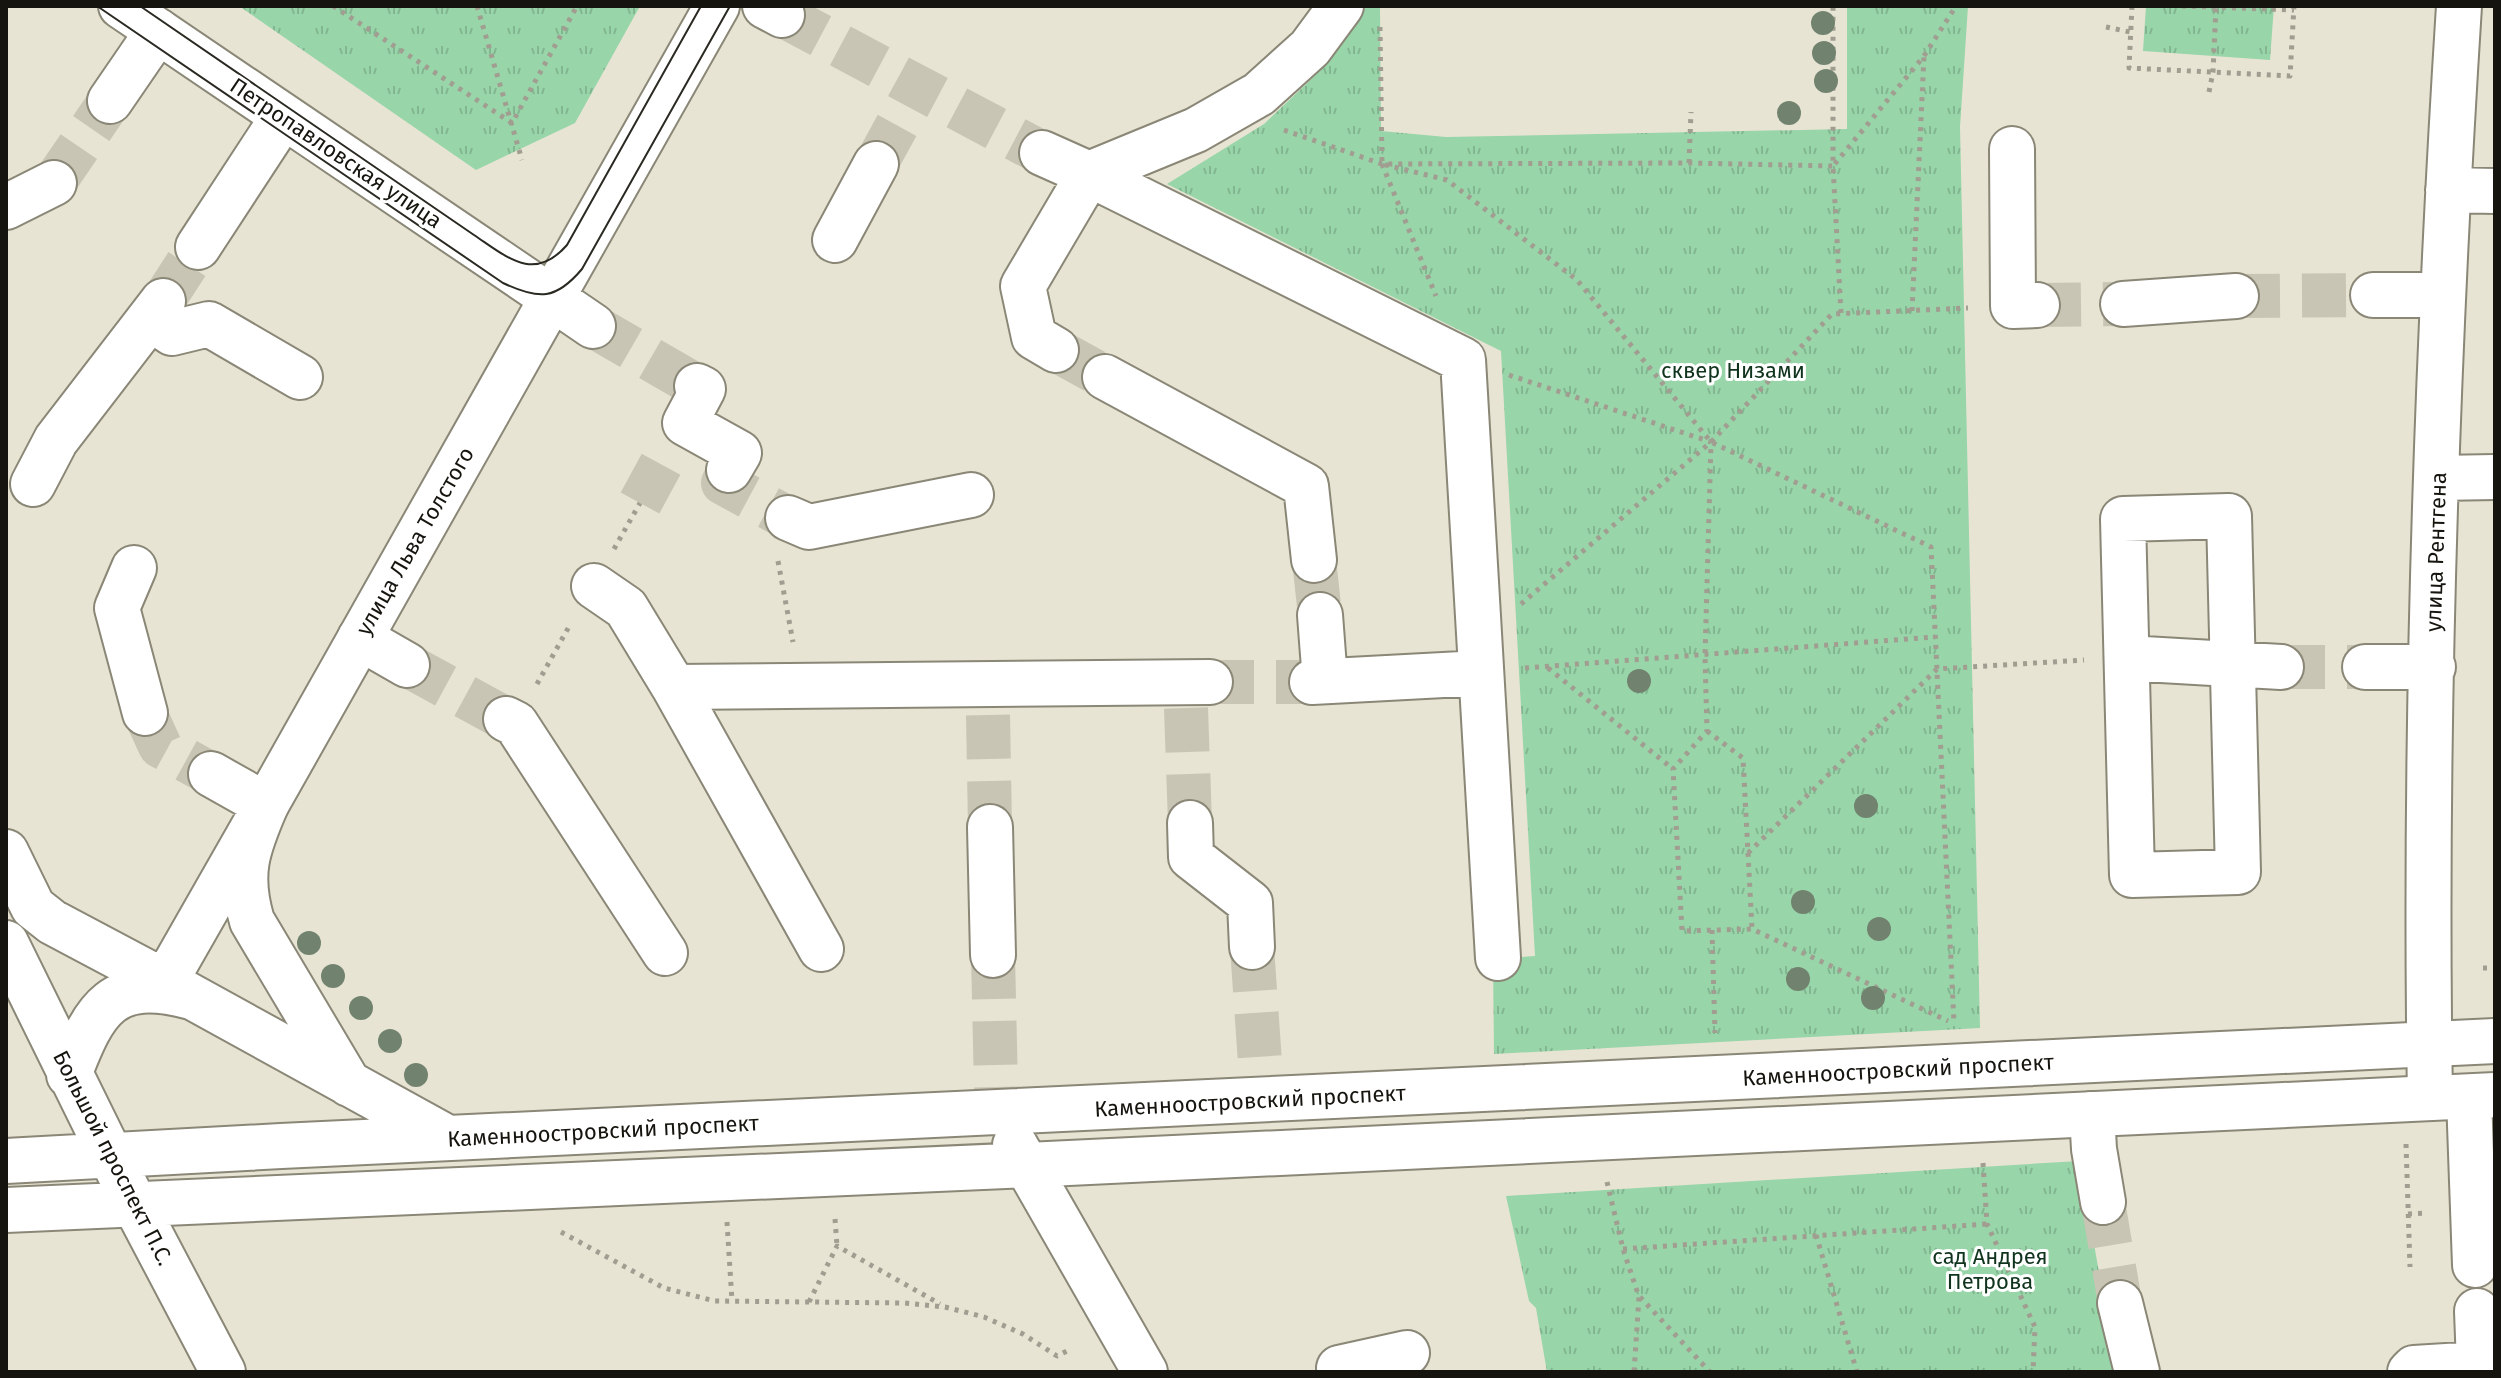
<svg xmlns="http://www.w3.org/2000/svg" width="2501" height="1378" font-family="'Fira Sans',sans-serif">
  <defs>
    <pattern id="grass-tufts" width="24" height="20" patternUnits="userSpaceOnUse" patternTransform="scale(2)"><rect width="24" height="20" fill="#98d5a9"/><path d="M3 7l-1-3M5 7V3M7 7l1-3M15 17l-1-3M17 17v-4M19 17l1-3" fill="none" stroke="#82b690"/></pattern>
  </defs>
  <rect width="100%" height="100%" fill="#e7e4d3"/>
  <path fill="url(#grass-tufts)" d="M239 6H640L575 123 476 170Z
    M1367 6H1380L1381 131 1446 137 1847 129V6H1968L1960 127 1980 1028 1494 1054 1493 959 1535 956 1501 351 1167 184 1264 124 1322 69Z
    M2146 6H2274L2270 60 2143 51Z
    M2079 1161 2117 1372H1547L1536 1308 1529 1301 1506 1196Z"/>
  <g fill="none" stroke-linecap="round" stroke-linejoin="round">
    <path stroke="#c8c5b5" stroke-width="44" stroke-dasharray="44 22" stroke-linecap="butt" d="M782 15 1042 153
      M876 164 918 87
      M54 183 110 101
      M2236 296 2373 295
      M163 301 198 247
      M2037 305 2123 304
      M593 326 697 386
      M1056 350 1105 377
      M729 470 723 483 788 518
      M640 503 671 446
      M1314 560 1320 615
      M407 665 506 719
      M2281 667H2365
      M1210 682H1312
      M1186 708 1190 823
      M145 713 160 746 211 774
      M988 715 990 827
      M1252 947 1261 1077
      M993 955 996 1089
      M2103 1202 2120 1303"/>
    <defs>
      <path id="minor" d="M765 6 782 15
        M110 101 158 31
        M2012 149 2013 306 2037 305
        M1042 153 1089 174 1196 130 1259 94 1310 48 1341 6
        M2448 190 2495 191
        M6 207 54 183
        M835 240 876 164
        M198 247 283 117
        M2373 295H2443
        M2123 304 2236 296
        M151 319 172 333 209 324 300 377
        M593 326 552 298 717 6
        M1056 350 1034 337 1023 286 1089 174 1463 360 1498 958
        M1105 377 1306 486 1314 560
        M697 386 703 389 685 423 739 453 729 470
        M2438 478 2495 477
        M33 484 56 440 163 301
        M2229 516 2238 872 2132 875 2123 519Z
        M788 518 809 527 971 495
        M134 568 117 608 145 713
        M594 586 626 608 674 687 821 949
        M1320 615 1325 681
        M360 638 407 665
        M2127 658 2281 667
        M2365 667H2433
        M1312 682 1481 673
        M674 687 1210 682
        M506 719 516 724 665 953
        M1190 823 1191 857 1250 903 1252 947
        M990 827 993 955
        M6 852 33 907 52 922 165 982 266 805 211 774
        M2469 1097 2475 1265
        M2430 1098C2424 734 2436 369 2459 6
        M2092 1114 2094 1149 2103 1202
        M2120 1303 2137 1372
        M2477 1311 2479 1364
        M1339 1368 1407 1353
        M2410 1372 2414 1368 2479 1364 2495 1371"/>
      <path id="major" d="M121 6 552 298 266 805C247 849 238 874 252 921L349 1084
        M6 943 134 1203 223 1372
        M165 982 448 1138
        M69 1075C95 1007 112 976 191 997
        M1015 1145 1145 1372
        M6 1161 281 1146 2495 1041
        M6 1210 1027 1165 2495 1095"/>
    </defs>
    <use href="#minor" stroke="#8a8777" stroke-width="48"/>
    <use href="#major" stroke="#8a8777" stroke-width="48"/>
    <path stroke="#a19e91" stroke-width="5" stroke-dasharray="4 6" stroke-linecap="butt" d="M333 6 512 123 577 6
      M477 6 522 160
      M2132 6 2129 68 2290 76 2294 6
      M2182 6 2294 10
      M1380 27 1382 164 1447 180 1577 280 1711 442 1931 547 1954 1023
      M2106 27 2130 32
      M2209 92 2213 72 2216 7
      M1284 130 1382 164 1689 163 1833 166V6
      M1689 163 1691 112
      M1382 164 1436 296
      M1912 311 1924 56
      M1841 313 1833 166 1924 56 1956 6
      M1509 375 1711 442 1705 656 1707 731 1673 769 1682 931 1752 929 1948 1021
      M614 549 640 503
      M778 561 793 642
      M1521 604 1711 442 1832 314 1968 308
      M1525 668 1935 637
      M1548 668 1673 769
      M537 684 571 623
      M1707 731 1743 758 1752 929
      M1748 853 1937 669 2084 660
      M1712 930 1715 1033
      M2483 968H2495
      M2406 1144 2410 1267
      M1983 1163 1987 1224 2035 1327 2033 1372
      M1607 1182 1623 1249 1639 1297 1634 1372
      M2408 1214 2428 1213
      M835 1219 837 1246
      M727 1222 732 1301
      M561 1232 664 1288 715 1301 904 1303 945 1307 984 1317 1023 1334 1057 1356 1071 1349
      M1816 1235 1857 1372
      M1623 1249 1987 1224
      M1640 1297 1710 1372
      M809 1302 837 1246 940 1304"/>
    <use href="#minor" stroke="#fff" stroke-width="44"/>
    <use href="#major" stroke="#fff" stroke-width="44"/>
    <path stroke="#2a2922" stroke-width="2" d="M97 6 503 283C539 300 556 300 582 269L730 6
      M140 6 474 235C507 257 534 283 567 245L701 6"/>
  </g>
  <g fill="#71836f">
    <circle cx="1823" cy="23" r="12"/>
    <circle cx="1824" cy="53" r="12"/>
    <circle cx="1826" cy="81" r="12"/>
    <circle cx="1789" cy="113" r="12"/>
    <circle cx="1639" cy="681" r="12"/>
    <circle cx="1866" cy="806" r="12"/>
    <circle cx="1803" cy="902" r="12"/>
    <circle cx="1879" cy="929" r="12"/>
    <circle cx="309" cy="943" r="12"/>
    <circle cx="333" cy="976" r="12"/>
    <circle cx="1798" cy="979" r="12"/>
    <circle cx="1873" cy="998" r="12"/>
    <circle cx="361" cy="1008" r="12"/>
    <circle cx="390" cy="1041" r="12"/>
    <circle cx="416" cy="1075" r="12"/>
  </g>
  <g text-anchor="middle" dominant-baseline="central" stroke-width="6" stroke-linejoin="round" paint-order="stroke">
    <g font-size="22" fill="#15140e" stroke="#fff">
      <text transform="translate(336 153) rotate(34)">Петропавловская улица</text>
      <text transform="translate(415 541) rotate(-60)">улица Льва Толстого</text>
      <text transform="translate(2436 552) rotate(-88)">улица Рентгена</text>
      <text transform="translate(1898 1070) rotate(-3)">Каменноостровский проспект</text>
      <text transform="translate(1250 1101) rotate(-3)">Каменноостровский проспект</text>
      <text transform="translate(603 1131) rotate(-3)">Каменноостровский проспект</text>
      <text transform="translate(113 1158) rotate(63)">Большой проспект П.С.</text>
    </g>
    <g font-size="22" fill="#10331d" stroke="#fff">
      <text x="1733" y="370">сквер Низами</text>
      <text x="1990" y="1256">сад Андрея<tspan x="1990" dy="25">Петрова</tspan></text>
    </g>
  </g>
  <rect width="2501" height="1378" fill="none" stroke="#15140e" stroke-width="16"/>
</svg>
